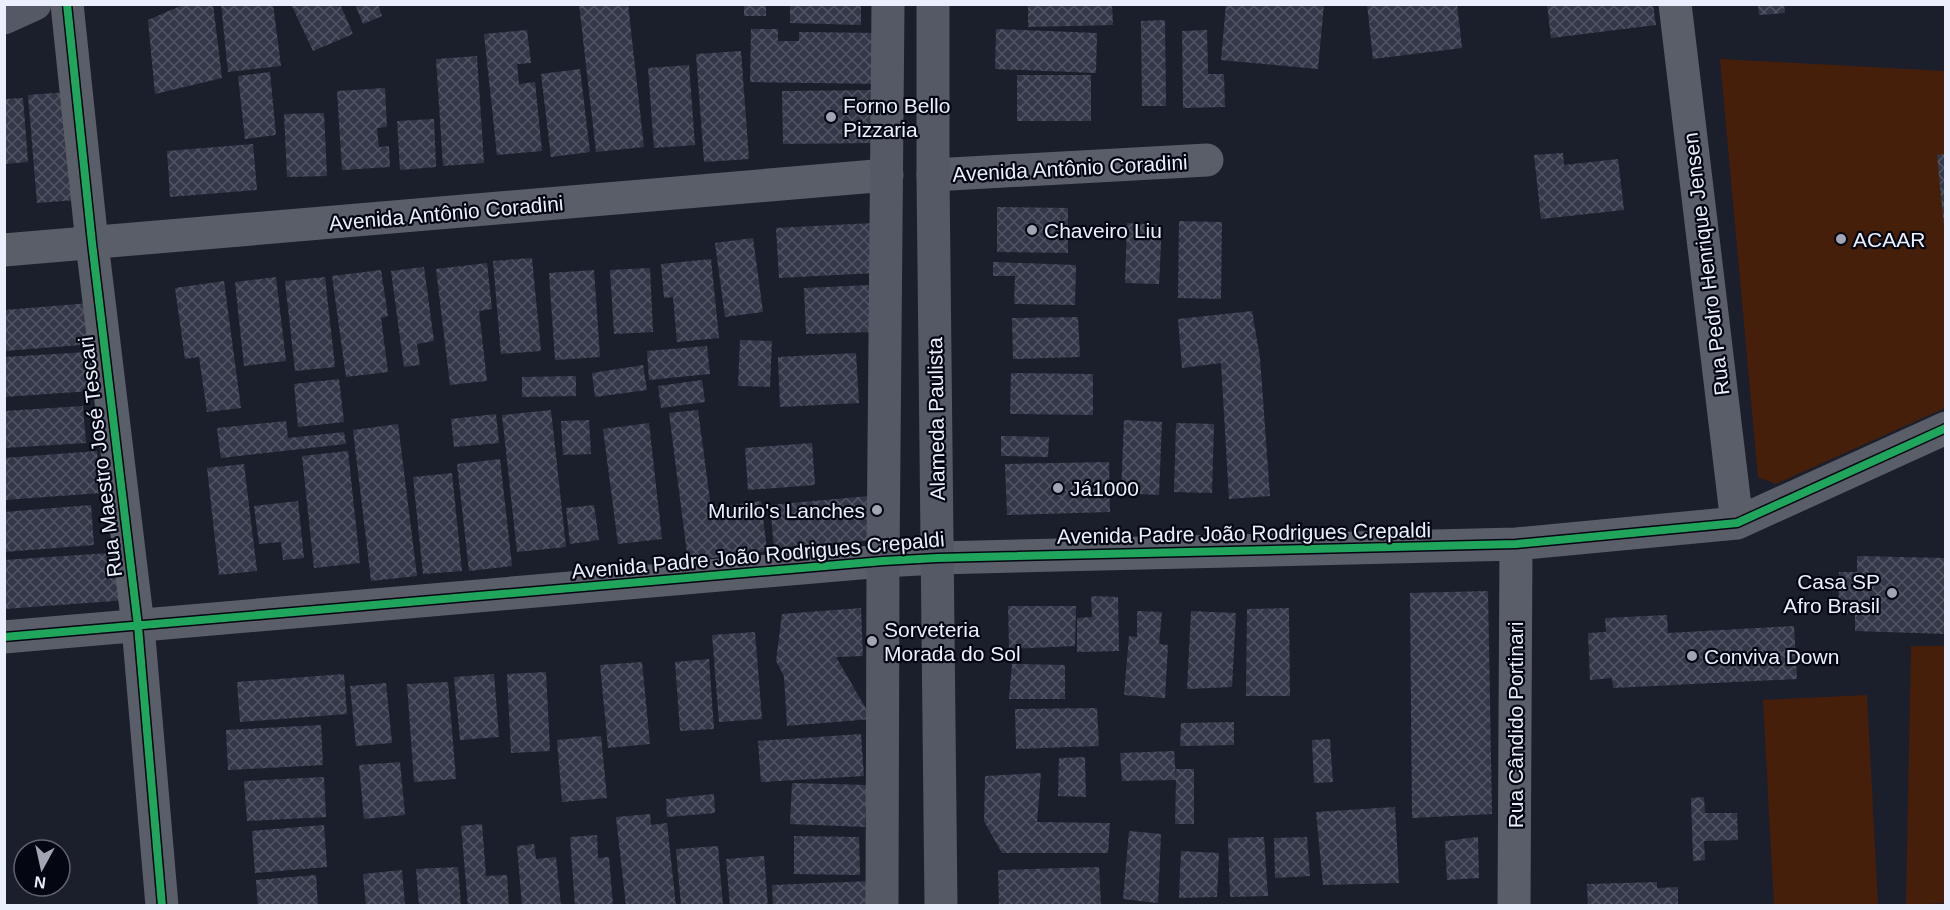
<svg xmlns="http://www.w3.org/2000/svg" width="1950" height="910" font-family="Arial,sans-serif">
  <defs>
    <pattern id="building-cross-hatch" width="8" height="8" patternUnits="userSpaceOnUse" patternTransform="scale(1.5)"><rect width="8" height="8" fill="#333849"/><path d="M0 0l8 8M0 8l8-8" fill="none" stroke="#515564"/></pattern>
  </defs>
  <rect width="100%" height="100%" fill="#1b1f2c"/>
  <path fill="#461f0b" d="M1720 59 1945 71V408L1776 484 1758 477Z
    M1911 646H1945V903L1906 905Z
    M1867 695 1878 905H1774L1763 700Z"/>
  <path fill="url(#building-cross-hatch)" d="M185 4H213L222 78 155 94 148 20Z
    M221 4H273L281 66 228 72Z
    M291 4H340L353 34 313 51Z
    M355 4H378L382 16 363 24Z
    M579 4H628L644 147 596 152Z
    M744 4H766V16H744Z
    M790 4H861V25L790 23Z
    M1028 4H1112L1113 25 1028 27Z
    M1226 4H1324L1318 69 1221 60Z
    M1367 4H1457L1462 48 1373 59Z
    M1547 4H1653L1656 25 1551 38Z
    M1758 4H1784L1785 13 1759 15Z
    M1165 20 1166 106H1142L1141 21Z
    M751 29H778V41H799V32L880 33 879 84 750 82Z
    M996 29 1097 33 1096 73 995 69Z
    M527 30 531 63 517 64 519 84 535 82 542 151 497 155 484 34Z
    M1207 30 1208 74H1224L1225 107 1183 108 1182 31Z
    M741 51 749 159 704 162 696 54Z
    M477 56 484 163 443 166 436 59Z
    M689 65 695 145 654 148 648 68Z
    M580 69 590 152 551 157 541 74Z
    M270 72 276 135 245 139 238 76Z
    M1017 75H1091V121H1017Z
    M385 88 387 127 377 128 379 147 389 146 390 167 342 170 337 91Z
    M880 90 881 143 783 144 782 91Z
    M67 92 76 200 37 203 28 95Z
    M23 98 28 162 4 164V99Z
    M324 113 327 176 287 177 284 114Z
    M434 119 436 167 400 170 397 121Z
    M253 144 257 190 170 197 167 151Z
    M1563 153 1564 165 1618 159 1624 210 1541 219 1534 155Z
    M1946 154V227H1944L1937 155Z
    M997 207 1068 208V253L997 252Z
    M1179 221 1222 222 1221 299 1178 298Z
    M872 223 875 273 779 278 776 228Z
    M1127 223 1162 225 1159 284 1125 283Z
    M753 238 763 312 725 317 715 243Z
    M532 258 541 351 501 354 493 261Z
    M711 259 719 338 677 342 673 297 664 298 661 264Z
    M993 262 1076 265 1075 305 1014 304 1015 276H993Z
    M487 263 492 309 479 311 487 381 450 385 436 269Z
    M424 267 434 341 417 344 420 365 404 367 391 271Z
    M650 268 653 332 614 334 610 270Z
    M381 270 388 316 381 318 388 372 346 377 332 276Z
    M594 270 600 357 555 360 549 273Z
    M276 277 286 361 244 366 235 282Z
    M325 277 335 367 295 371 285 281Z
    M224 281 241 408 207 412 199 357 185 359 175 288Z
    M870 285 872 332 806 334 804 288Z
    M90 303 94 344 4 351V310Z
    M1252 311 1260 358 1270 496 1229 499 1221 363 1182 368 1178 319Z
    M1078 317 1080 357 1013 359 1012 318Z
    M740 340 772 341 770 387 738 386Z
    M707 346 710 374 649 380 647 351Z
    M88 352 91 391 4 397V357Z
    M856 353 859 403 780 407 778 357Z
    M643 365 647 390 595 397 592 373Z
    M1011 373 1093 374V415L1010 414Z
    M576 376V396L522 397V377Z
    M339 379 344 422 298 427 294 384Z
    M702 380 705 402 661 408 658 386Z
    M83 406 86 443 4 448V411Z
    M551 410 566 547 517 552 502 415Z
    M698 410 711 508 761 501 767 551 688 561 669 413Z
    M496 414 499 443 454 447 451 419Z
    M589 420 591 454 563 455 561 421Z
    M1124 420 1162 422 1159 495 1121 493Z
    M286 421 288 438 344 432 346 444 221 458 217 428Z
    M649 423 662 539 618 544 603 429Z
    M1176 423 1214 424 1212 493 1174 492Z
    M398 424 417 576 371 581 353 430Z
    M1001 436 1049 437 1048 457 1001 456Z
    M812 443 815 485 748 490 745 448Z
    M97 451 101 493 4 500V458Z
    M348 451 360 563 314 568 302 456Z
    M500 459 512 566 469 571 457 464Z
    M1109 462 1110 512 1007 515 1005 464Z
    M244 464 257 571 219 575 207 468Z
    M452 473 462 571 423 574 413 477Z
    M869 496 873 540 774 548 770 505Z
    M298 501 304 558 283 560 281 542 259 544 254 506Z
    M91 505 94 545 4 552V512Z
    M594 505 599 540 570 544 566 508Z
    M125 552 128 600 4 609V560Z
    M1857 556 1946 558V634L1855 631V614H1838L1839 572H1857Z
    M1488 591 1492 814 1412 818 1410 593Z
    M1091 596 1118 597 1119 651 1077 652V618L1092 617Z
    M1008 606H1076L1075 646 1009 649Z
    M861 608 863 656 836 657 872 719 787 726 784 676 776 661 782 614Z
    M1289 608 1290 696H1246L1247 609Z
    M1137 611 1162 612 1159 644 1168 645 1165 698 1124 695 1129 636 1137 637Z
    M1191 611 1236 613 1232 687 1187 689Z
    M1667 615 1668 633 1794 626 1797 679 1613 688 1612 678 1590 680 1588 633 1606 632 1605 618Z
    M755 632 762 719 719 722 712 635Z
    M709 659 714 729 680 731 675 662Z
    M642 662 650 744 608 748 600 665Z
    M1012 664 1065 665V699H1009Z
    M546 672 550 751 511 753 507 674Z
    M344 674 347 714 240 722 237 682Z
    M494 674 499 737 460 740 454 677Z
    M448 682 456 779 414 782 407 684Z
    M386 683 392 743 356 746 350 686Z
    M1097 708 1099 746 1016 749 1015 709Z
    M1234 722V745L1180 746 1181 723Z
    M321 725 323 765 228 770 226 730Z
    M861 734 864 776 761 782 758 741Z
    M601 736 607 798 562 802 557 740Z
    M1330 739 1333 782 1314 783 1312 740Z
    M1174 751 1176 777V769H1194V824H1175L1176 780 1122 781 1120 753Z
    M1085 757 1086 797 1058 796 1059 758Z
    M400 762 405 815 364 819 359 765Z
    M1041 773 1037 822 1110 823 1108 853H1002L984 821 985 776Z
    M324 777 326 817 247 821 244 781Z
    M792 783 867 785 865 827 790 824Z
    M714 794 715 813 667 817 666 799Z
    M1704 797 1705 813H1737L1738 840 1704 841 1705 860 1693 861 1691 798Z
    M1395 807 1399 883 1323 885 1316 812Z
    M650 814 651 825 667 823 676 906H626L616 817Z
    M482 824 486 876 507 875 509 906H468L461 826Z
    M324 825 327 867 255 873 252 831Z
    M1129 831 1161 834 1158 903 1123 899Z
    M597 835 598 858 609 857 613 906H575L570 837Z
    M794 836 859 837 860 875 794 874Z
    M1264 837 1268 896 1230 897 1228 838Z
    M1307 837 1310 876 1275 878 1274 838Z
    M1478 837 1479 878 1447 880 1445 841Z
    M534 844 536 859 556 857 561 906H522L517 846Z
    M718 846 723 906H681L676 849Z
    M1181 851 1219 853 1217 897 1179 898Z
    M764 856 768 906H730L726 859Z
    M458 867 461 906H419L416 869Z
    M1099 867 1101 906H999L998 870Z
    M402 870 405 906H366L363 874Z
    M316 875 318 906H258L256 880Z
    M871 881 872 906H773L772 885Z
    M1657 882V888L1678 887V906H1588L1587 884Z"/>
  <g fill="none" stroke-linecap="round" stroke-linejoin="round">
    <path stroke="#5a5e69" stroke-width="33" d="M67 4 92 243 138 626 162 906
      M1675 4 1737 523
      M933 175 1207 160
      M4 250 887 175
      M4 637 883 561 937 558 1516 544 1737 523 1946 428
      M1514 906 1516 544"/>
    <path stroke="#555966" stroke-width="33" d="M933 4V175L941 906
      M4 18 35 4
      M882 906 883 561 888 4"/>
    <defs>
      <path id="cycleway" d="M67 4 92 243 138 626 162 906
        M4 637 883 561 937 558 1516 544 1737 523 1946 428"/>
    </defs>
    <use href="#cycleway" stroke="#040711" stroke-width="11"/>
    <use href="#cycleway" stroke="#20a55d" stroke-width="8"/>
  </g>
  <g fill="#a2a6b4" stroke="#040711" stroke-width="2">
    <circle cx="831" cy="117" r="6"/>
    <circle cx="1032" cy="230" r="6"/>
    <circle cx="1841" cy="239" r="6"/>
    <circle cx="1058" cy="488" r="6"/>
    <circle cx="877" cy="510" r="6"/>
    <circle cx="1892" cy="593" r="6"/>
    <circle cx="872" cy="641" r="6"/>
    <circle cx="1692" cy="656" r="6"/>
  </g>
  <g text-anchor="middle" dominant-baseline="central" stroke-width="4.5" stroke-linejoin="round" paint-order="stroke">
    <g font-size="21" fill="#eaeffe" stroke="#040711" text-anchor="start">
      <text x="843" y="105">Forno Bello<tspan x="843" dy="24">Pizzaria</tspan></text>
      <text x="1044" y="230">Chaveiro Liu</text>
      <text x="1853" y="239">ACAAR</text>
      <text x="1070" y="488">Já1000</text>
      <text x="865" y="510" text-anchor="end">Murilo's Lanches</text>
      <text x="1880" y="581" text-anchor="end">Casa SP<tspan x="1880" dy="24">Afro Brasil</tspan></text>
      <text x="884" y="629">Sorveteria<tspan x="884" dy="24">Morada do Sol</tspan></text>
      <text x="1704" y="656">Conviva Down</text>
    </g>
    <g font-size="21" fill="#eaeffe" stroke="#040711">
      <text transform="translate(1070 168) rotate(-3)">Avenida Antônio Coradini</text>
      <text transform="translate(446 213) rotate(-5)">Avenida Antônio Coradini</text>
      <text transform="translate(1706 264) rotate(-97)">Rua Pedro Henrique Jensen</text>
      <text transform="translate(936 419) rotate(-91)">Alameda Paulista</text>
      <text transform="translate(100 457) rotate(-97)">Rua Maestro José Tescari</text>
      <text transform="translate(1244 533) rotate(-1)">Avenida Padre João Rodrigues Crepaldi</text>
      <text transform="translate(758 555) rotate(-5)">Avenida Padre João Rodrigues Crepaldi</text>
      <text transform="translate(1515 725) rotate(-90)">Rua Cândido Portinari</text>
    </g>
  </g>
  <rect width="1950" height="910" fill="none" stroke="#eaeffe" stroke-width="12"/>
  <g transform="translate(42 868) rotate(188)"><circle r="28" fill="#040711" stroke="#606470" stroke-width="1.5"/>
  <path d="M0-4.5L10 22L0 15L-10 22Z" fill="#a2a6b4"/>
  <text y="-9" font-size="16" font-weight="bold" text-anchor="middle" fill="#eaeffe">N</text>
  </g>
</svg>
